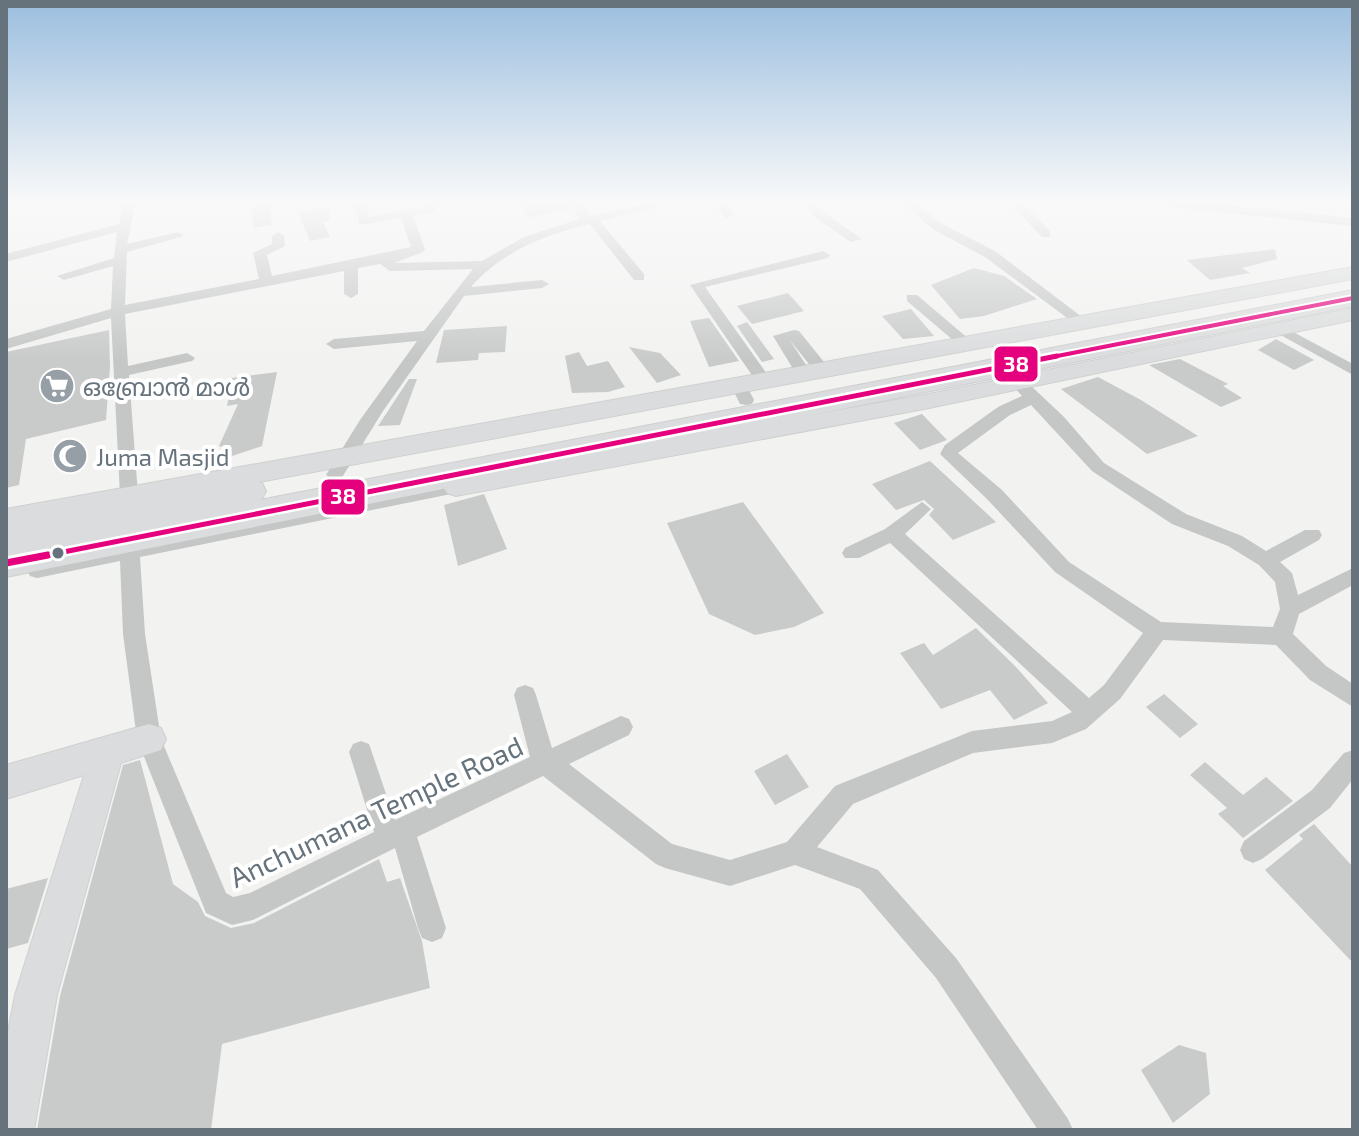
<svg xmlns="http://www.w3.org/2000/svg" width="1359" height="1136" font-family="'Exo 2','Noto Sans Malayalam',sans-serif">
  <rect width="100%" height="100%" fill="#f2f2f1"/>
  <path fill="#c9caca" d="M270 202 272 225 253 228 252 204Z
    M522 202H566L570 209 526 218Z
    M329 208 330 221 323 222 330 237 310 241 298 212Z
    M1275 249 1277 259 1242 268 1250 273 1210 280 1187 260Z
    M974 268 1004 276 1037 299 984 316 960 319 931 285Z
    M788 293 804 311 752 324 737 306Z
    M911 309 934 336 903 339 882 316Z
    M709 318 739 361 709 367 690 321Z
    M747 322 774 359 762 362 737 326Z
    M507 326 505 352 479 353 478 360 436 363 444 330Z
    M109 330 110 367 106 420 26 439 19 485 6 488V352Z
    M1276 339 1314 360 1294 370 1258 350Z
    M629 347 660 353 681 375 657 383Z
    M579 352 587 366 608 361 625 387 608 392 572 393 565 356Z
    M1180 359 1228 384 1223 386 1242 398 1221 407 1149 365Z
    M277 372 262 446 226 458 227 449 219 446 238 404 227 406 232 378Z
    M1098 377 1141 400 1198 436 1147 454 1061 389Z
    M409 379H417L400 425 378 426Z
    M922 414 947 440 920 450 894 423Z
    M930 461 969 497 996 522 953 540 929 515 934 509 924 500 896 510 872 484Z
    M484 494 507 549 458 566 444 505Z
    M743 502 824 613 794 627 755 635 709 614 667 523Z
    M976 628 1015 666 1048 703 1014 720 990 690 941 709 900 653 924 643 933 655Z
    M1164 694 1198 724 1180 738 1146 707Z
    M787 754 809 787 775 805 754 771Z
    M140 760 173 884 198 902 205 916 231 928 254 923 379 859 387 882 400 878 422 941 430 988 222 1044 211 1130H37L60 996 123 765Z
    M1205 762 1243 795 1266 777 1293 801 1243 838 1218 814 1227 808 1190 775Z
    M1314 824 1353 867V963L1265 870 1303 839 1299 835Z
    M48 878 28 943 6 949V889Z
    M1179 1045 1206 1053 1210 1094 1173 1123 1141 1070Z"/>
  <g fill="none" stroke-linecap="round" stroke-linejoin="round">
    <defs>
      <path id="secondary" d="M1353 267V279L6 529V509Z
        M1353 308V320L924 409 456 496 447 493 443 487 447 481 456 478 924 395Z
        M149 724 161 728 166 739 161 750 121 763 57 995 34 1130H6V1042L15 995 84 775 6 799V765Z"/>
      <path id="highway" d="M1353 290V306L6 577V549L62 538 6 549V523L250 479 262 483 266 491 262 499 254 501Z"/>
    </defs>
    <use href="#secondary" stroke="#cfd0d0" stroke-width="2"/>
    <use href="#highway" stroke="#cecfce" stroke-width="2"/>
    <path fill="#c5c6c6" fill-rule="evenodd" d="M124 202H136L127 244 178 232 184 236 127 252 125 305 259 279 253 253 272 244V236L278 232 284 236 285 246 267 255 272 276 411 247 401 218 360 225 353 202H365L369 217 426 206 425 202H437L436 211 413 216 425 249 423 252 394 263 482 261 524 237 579 219 569 202H581L590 216 656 202H680L600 221 644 274V280H634L590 224C546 234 501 252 471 287L542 280 549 284 542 288 464 296 383 411 341 479 335 481 326 475 360 420 417 341 334 349 326 344 334 339 424 331 473 269 390 271 380 264 358 268V294L351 298 344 294V271L125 314 128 366 187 353 195 358 192 361 129 375 138 495 129 502 120 495 111 318 6 349V339L111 309 113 266 64 280 57 276 114 258 117 232 6 262V254L119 224Z
      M712 202H725L735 215 725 218Z
      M805 202H817L822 211 862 239 851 242 813 216Z
      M901 202H915L942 224 995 251 1090 323 1078 326 985 257 934 230Z
      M1008 202H1021L1050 231V237H1042Z
      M1155 202H1198L1353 218V226L1161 206Z
      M823 251 830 255 828 258 705 287 772 381 764 386 758 384 690 285Z
      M907 295H917L970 340V346H960L907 301Z
      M1282 326 1353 364V375L1277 333 1275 330Z
      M794 330 799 331 828 367V373H816L789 339 812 374 810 377H798L773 336Z
      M739 381 745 382 754 400 752 404 746 405 740 404 731 386Z
      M1023 383 1029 384 1064 417 1104 463 1186 514 1242 536 1266 551 1305 530H1319L1322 535 1319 540 1280 562 1292 573 1298 595 1353 568V585L1299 614 1293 634 1326 666 1353 684V707L1310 680 1276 645 1163 640 1120 699 1086 729 1052 743 973 753 853 804 817 847 878 870 956 958 1068 1119 1073 1130H1038L936 978 860 889 795 865 730 886 665 868 656 864 543 776 417 837 446 928 442 938 432 942 422 938 418 928 395 848 253 920 232 925 206 913 137 739 123 634 120 561 37 578 30 576 27 570 30 564 37 562 456 481 462 482 465 487 462 492 456 493 140 557 145 634 161 739 226 893 233 897 250 893 374 832 349 752 353 744 361 741 369 744 395 820 530 757 514 695 517 688 525 685 533 688 536 695 552 748 621 716 629 719 633 727 629 735 569 764 672 844 730 860 787 842 835 786 972 731 1052 721 1072 712 890 543 859 558H845L842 553 845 548 885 529 922 502 931 509 905 534 1089 698 1104 685 1143 633 1055 572 988 500 940 454 945 445 998 407 1022 396 1015 388ZM1031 405 1092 471 1172 524 1228 546 1259 565 1275 582 1280 609 1273 627 1161 622 1069 562 1002 490 958 453 1010 415Z
      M1353 750V779L1330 808 1262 859 1253 863 1244 859 1240 850 1244 841 1312 790 1344 753Z"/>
    <use href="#secondary" fill="#dbdcdd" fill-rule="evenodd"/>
    <use href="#highway" fill="#dbdcdd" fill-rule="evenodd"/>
    <defs>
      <path id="bus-1-far2" d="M1047 358 1353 298"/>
      <path id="bus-1-far1" d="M38 557 1057 356"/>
      <path id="bus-1" d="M6 563 48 555"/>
    </defs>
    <use href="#bus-1-far2" stroke="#fff" stroke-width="8"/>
    <use href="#bus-1-far1" stroke="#fff" stroke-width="10"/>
    <use href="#bus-1" stroke="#fff" stroke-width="13"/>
    <use href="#bus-1-far2" stroke="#e5007d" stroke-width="4"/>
    <use href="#bus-1-far1" stroke="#e5007d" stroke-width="5"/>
    <use href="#bus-1" stroke="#e5007d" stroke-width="7"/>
  </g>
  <linearGradient id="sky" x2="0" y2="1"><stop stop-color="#9bbedf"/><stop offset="0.56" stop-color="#f9f9f9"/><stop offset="1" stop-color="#f9f9f9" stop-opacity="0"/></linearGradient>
  <rect width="1359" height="361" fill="url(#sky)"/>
  <defs>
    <symbol id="supermarket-disc" viewBox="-11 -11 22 22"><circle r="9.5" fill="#979fa6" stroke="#fff"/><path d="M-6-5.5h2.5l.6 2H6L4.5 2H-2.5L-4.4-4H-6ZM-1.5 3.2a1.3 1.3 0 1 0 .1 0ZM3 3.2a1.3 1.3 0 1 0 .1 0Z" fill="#fff"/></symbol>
    <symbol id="mosque-disc" viewBox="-11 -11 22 22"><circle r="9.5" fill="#979fa6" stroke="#fff"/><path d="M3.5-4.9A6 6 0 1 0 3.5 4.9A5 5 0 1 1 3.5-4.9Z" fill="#fff"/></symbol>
  </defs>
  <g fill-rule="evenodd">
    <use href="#supermarket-disc" x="37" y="366" width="40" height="40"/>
    <use href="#mosque-disc" x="50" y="436" width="40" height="40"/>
  </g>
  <circle fill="#66737d" stroke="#fff" stroke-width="3" cx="58" cy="553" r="7"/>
  <g text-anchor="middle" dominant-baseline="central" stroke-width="8" stroke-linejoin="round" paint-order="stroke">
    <g font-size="24" fill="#66737d" stroke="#fff" text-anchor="start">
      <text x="83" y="386">ഒബ്രോൻ മാൾ</text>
      <text x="96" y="456">Juma Masjid</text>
    </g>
    <g font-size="28" fill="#66737d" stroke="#fff">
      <text transform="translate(376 811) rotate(-25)">Anchumana Temple Road</text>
    </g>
  </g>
  <g stroke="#fff" stroke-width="3">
    <rect x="993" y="345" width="46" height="38" rx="8" fill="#e5007d"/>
    <rect x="320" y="478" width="46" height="38" rx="8" fill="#e5007d"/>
  </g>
  <g font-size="22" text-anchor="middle" font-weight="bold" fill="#fff">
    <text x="1016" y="372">38</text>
    <text x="343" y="504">38</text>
  </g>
  <rect width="1359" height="1136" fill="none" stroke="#66737d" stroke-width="16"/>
</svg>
